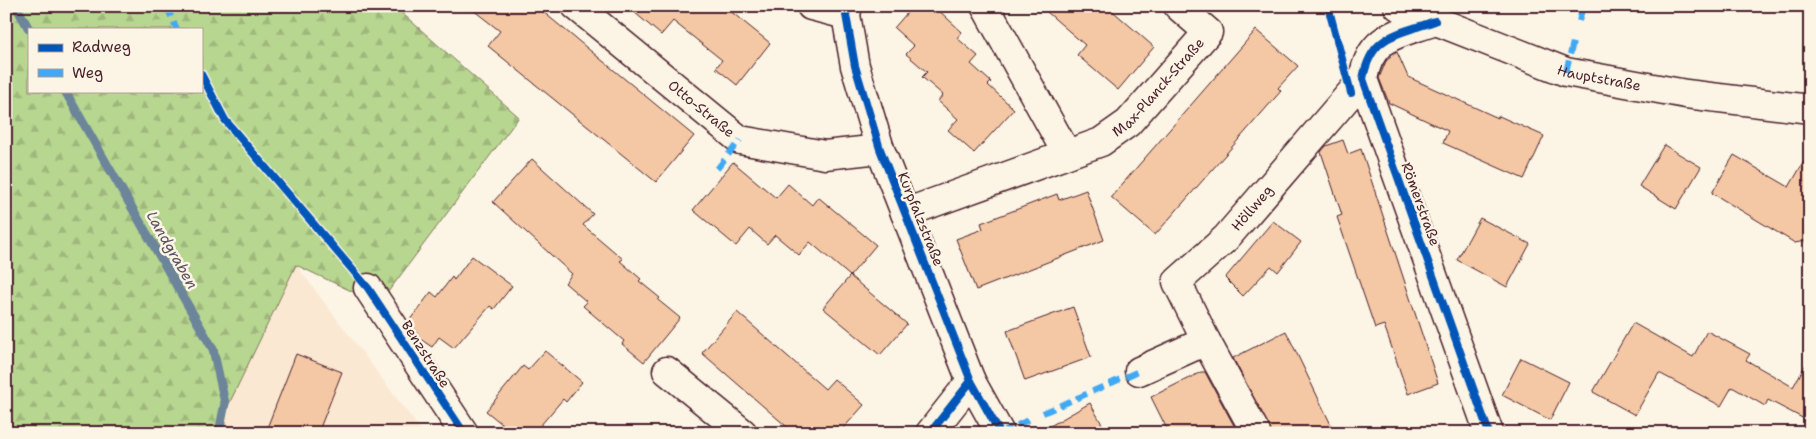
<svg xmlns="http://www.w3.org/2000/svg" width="1816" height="439" font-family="'Shantell Sans',sans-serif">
  <defs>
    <pattern id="forest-firs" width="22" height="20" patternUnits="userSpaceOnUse" patternTransform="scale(1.25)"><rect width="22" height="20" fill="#b7d68f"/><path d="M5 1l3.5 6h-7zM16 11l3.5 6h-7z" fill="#9fb77c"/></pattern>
  </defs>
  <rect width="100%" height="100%" fill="#fcf5e5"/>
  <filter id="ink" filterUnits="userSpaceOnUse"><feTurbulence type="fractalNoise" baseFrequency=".02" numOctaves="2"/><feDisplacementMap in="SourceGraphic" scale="10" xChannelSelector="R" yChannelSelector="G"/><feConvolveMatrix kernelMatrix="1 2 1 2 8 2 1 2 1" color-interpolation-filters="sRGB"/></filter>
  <g filter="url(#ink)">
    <path fill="#fae8d2" d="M296 265 423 433H215Z"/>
    <path fill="url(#forest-firs)" stroke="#807a5d" fill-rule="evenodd" d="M6 6H394L519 117 379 304 296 265 215 433H6ZM29 29H201V91H29Z"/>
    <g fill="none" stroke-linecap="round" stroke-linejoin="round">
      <path stroke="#6c859a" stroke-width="9" d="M16 6 29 29
        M65 91 213 349 225 403 219 433"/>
    </g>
    <path fill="#f4c8a4" stroke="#4a1f2b" d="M468 6H536L694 136 656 182 488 46 500 31Z
      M627 6H724L770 43 737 85 716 68 722 60 673 21 661 35Z
      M913 6H934L962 32 957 38 978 56 971 64 991 82 988 85 1014 109 974 153 948 130 958 119 938 101 943 95 922 77 927 72 906 54 914 46 894 28Z
      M1040 6H1107L1154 47 1118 90 1077 55 1085 45Z
      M1256 30 1298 66 1278 88 1281 91 1155 235 1111 197Z
      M1397 52 1408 77 1498 118 1499 116 1544 136 1524 179 1443 143 1448 131 1389 103 1379 78 1386 61Z
      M1343 140 1348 154 1361 149 1438 383 1408 394 1384 325 1375 328 1337 217 1342 215 1321 152 1326 146Z
      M1664 145 1701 167 1676 209 1639 186Z
      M1810 151V240L1795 243 1712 193 1734 155 1789 187Z
      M532 159 593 214 583 225 623 259 620 261 641 279 639 281 660 298 658 300 680 318 644 362 622 344 624 341 583 306 587 302 565 283 572 274 493 202Z
      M733 162 776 198 788 184 812 205 818 197 876 245 850 276 810 242 799 255 775 235 767 244 750 229 736 246 693 210Z
      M1086 190 1104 240 976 290 956 239 983 229 981 223 1057 194 1059 200Z
      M1480 218 1530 244 1507 287 1457 260Z
      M1273 221 1301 242 1278 272 1271 266 1243 296 1225 278Z
      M472 256 512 286 494 309 490 306 454 348 439 337 432 347 420 339 409 321 431 292 437 297 452 277 454 280Z
      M850 276 907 324 880 355 823 308Z
      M1073 307 1091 357 1025 381 1007 331Z
      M737 312 825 389 834 379 864 405 839 433H794L702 353Z
      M1633 323 1693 357 1707 331 1750 354 1746 360 1793 387 1810 357V422L1768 400 1765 406 1732 387 1721 406 1659 373 1635 415 1593 392Z
      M1286 331 1335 433H1272L1233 358Z
      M545 351 582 382 566 402 563 399 534 433H513L486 411 523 366 528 370Z
      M296 354 342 372 318 433H265Z
      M1521 358 1569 382 1550 420 1502 395Z
      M1201 372H1205L1238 433H1169L1151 397Z
      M1090 403 1107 433H1038Z"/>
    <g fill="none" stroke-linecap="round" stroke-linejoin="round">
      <defs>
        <g id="minor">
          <path id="s1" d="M576 6 740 140 825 155 880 149"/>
          <path d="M811 6 846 15"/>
          <path d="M848 6 846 15 855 66 880 149 971 381 1000 433"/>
          <path d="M985 6 1067 154"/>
          <path d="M1435 21C1397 35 1371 34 1363 79L1489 433"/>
          <path id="s2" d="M905 213 1101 142 1128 123 1208 32 1178 6"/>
          <path d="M368 288 464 433"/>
          <path d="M667 371 743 433"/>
          <path d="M1139 371 1206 341"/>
          <path d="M930 433 971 381"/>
          <path id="s3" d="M1256 433 1206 341 1177 282 1226 238 1363 79"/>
        </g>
        <g id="major">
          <path id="s4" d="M1398 6 1566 72 1686 94 1810 109"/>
        </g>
      </defs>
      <use href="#minor" stroke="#4a1f2b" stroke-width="31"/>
      <use href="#major" stroke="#4a1f2b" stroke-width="31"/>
      <use href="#minor" stroke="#fcf5e5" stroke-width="28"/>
      <use href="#major" stroke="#fcf5e5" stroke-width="28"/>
      <path stroke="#3fa9f5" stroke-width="6" stroke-dasharray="12 6" stroke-linecap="butt" d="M166 6 177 29
        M1579 21 1583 6
        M1566 72 1574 38
        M717 169 740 140
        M1043 413 1139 371
        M1001 433 1030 419"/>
      <defs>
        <path id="cycleway" d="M848 6 846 15 855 66 880 149 971 381 1000 433
          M1328 6 1351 93
          M1435 21C1397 35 1371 34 1363 79L1489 433
          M201 74 225 120 368 288 464 433
          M930 433 971 381"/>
      </defs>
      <use href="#cycleway" stroke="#fcf5e5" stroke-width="11"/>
      <use href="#cycleway" stroke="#0057b8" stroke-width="8"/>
    </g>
  </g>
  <g text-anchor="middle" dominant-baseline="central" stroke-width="5" stroke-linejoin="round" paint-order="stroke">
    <g font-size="14" fill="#4a1f2b" stroke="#fcf5e5">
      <text stroke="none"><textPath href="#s4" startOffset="214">Hauptstraße</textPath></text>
      <text stroke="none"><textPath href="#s2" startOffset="288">Max-Planck-Straße</textPath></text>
      <text stroke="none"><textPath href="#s1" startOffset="162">Otto-Straße</textPath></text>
      <text transform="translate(1421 204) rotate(70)">Römerstraße</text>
      <text stroke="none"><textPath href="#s3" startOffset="276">Höllweg</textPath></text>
      <text transform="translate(921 219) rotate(68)">Kurpfalzstraße</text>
      <text transform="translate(426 354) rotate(57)">Benzstraße</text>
    </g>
    <g font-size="15" font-style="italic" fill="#5b5262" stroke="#fcf5e5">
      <text transform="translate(172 250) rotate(60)">Landgraben</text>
    </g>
  </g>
  <rect width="1816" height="439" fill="none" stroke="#fcf5e5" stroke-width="25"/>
  <rect x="12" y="12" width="1791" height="414" fill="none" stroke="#4a1f2b" stroke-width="2" filter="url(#ink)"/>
  <rect x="28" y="28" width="175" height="65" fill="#fcf5e5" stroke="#b59f9b"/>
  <rect x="38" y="44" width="25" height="8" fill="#0057b8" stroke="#b59f9b"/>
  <text x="72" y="52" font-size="15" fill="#4a1f2b">Radweg</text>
  <rect x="38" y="69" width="25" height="8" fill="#3fa9f5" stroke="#b59f9b"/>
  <text x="72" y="78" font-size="15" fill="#4a1f2b">Weg</text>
</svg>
